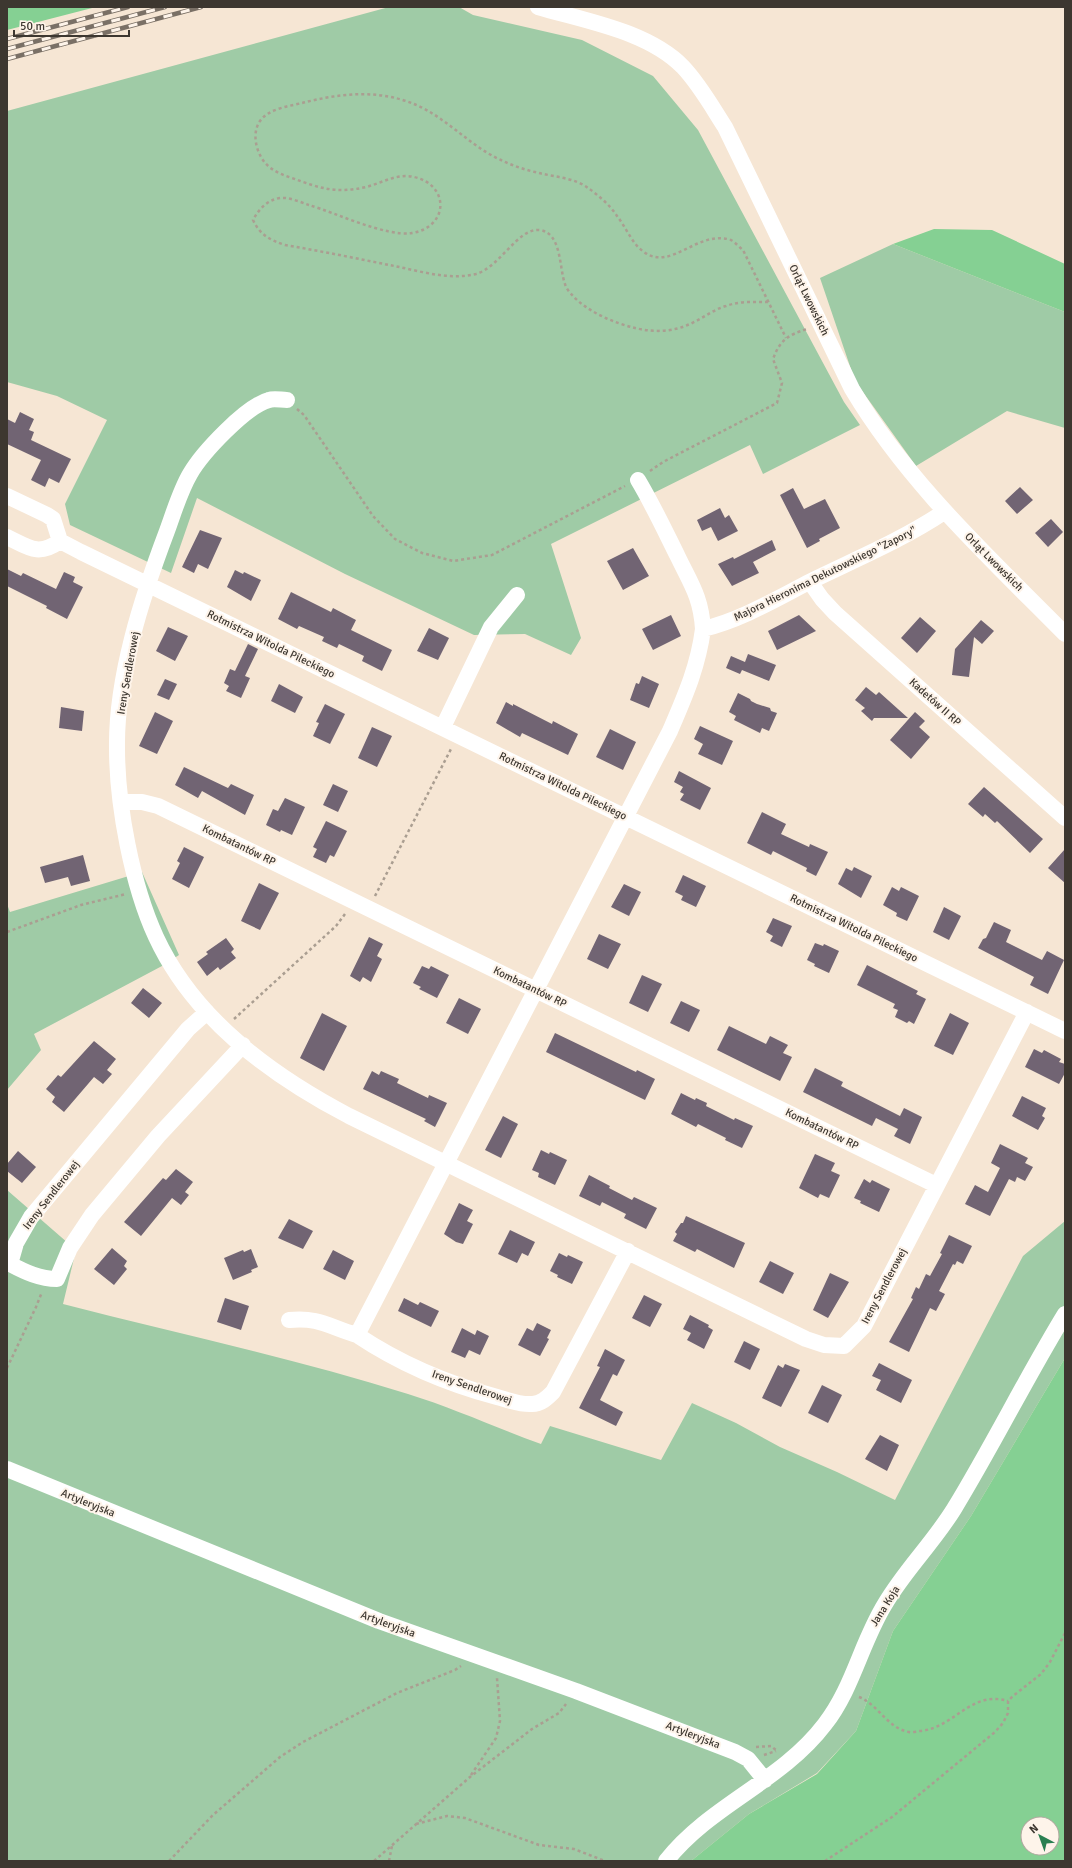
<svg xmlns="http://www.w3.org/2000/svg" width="1072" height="1868" font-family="Signika,sans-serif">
  <rect width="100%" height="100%" fill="#f6e6d4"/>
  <path fill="#9fcba6" d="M389 7H459L473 15 582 40 653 76 698 130 844 402 860 425 763 474 750 445 551 544 581 638 571 655 525 634 474 635 345 574 197 498 171 573 70 525 65 504 107 420 57 396 7 382V111Z
    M893 244 1065 312V428L1007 411 916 466 855 381 820 278Z
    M142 872 179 955 162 966 34 1034 41 1050 7 1090V904L10 912Z
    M7 1190 76 1250 63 1304C178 1334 295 1358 408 1394 453 1408 497 1428 541 1444L550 1426 661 1460 692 1403 736 1423 780 1447 837 1472 895 1500 1023 1256 1065 1221V1358L971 1516 893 1631 856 1731 817 1773 749 1814 691 1861H7Z"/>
  <path fill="#85d093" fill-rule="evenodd" d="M7 7H96L7 30Z
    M934 229 992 230 1065 264V312L893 244Z
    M1065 1358V1861H691L749 1814 817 1774 856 1731 893 1631 971 1516ZM1028 1824H1052V1848H1028Z"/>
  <path fill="#716473" d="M20 412 34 419 29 430 34 432 31 440 71 459 59 483 49 478 45 487 31 480 41 460 7 444V419L15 423Z
    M1020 487 1033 500 1017 514 1005 501Z
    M793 488 804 509 825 499 840 528 819 539 820 541 807 548 780 495Z
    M720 508 725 518 729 515 738 531 718 541 711 527 702 531 697 520Z
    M1051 519 1063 532 1048 547 1035 533Z
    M200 530 222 538 208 569 198 564 194 573 182 567Z
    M772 540 776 550 753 562 759 573 732 586 718 564 733 557 734 559Z
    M633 548 649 576 623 590 607 561Z
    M7 569 21 576 23 573 56 589 64 572 75 577 73 582 83 587 67 619 46 608 47 606 7 586Z
    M235 570 243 574 244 572 261 580 251 601 227 587Z
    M291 592 331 612 333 608 356 620 351 630 392 650 382 671 362 661 364 656 339 644 337 648 322 641 324 637 299 626 297 629 278 619Z
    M671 615 681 636 653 650 642 629Z
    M799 615 816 631 777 650 768 631Z
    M920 617 936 631 917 653 901 638Z
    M981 620 994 631 982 644 974 637 969 677 952 675 955 649Z
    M168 627 188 636 175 661 156 651Z
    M429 628 449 638 438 660 417 651Z
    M248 644 258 649 245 676 250 678 241 698 226 691 229 686 224 683 230 669 235 671Z
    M748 654 776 665 769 681 742 670 740 674 726 668 731 656 745 662Z
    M642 676 659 684 649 708 630 700 636 683 639 684Z
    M165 679 177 684 169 700 157 695Z
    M279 684 303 697 295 713 271 701Z
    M866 687 876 695 879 692 908 718H874L872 721 861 711 865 708 855 700Z
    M738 693 750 699 751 701 757 704 770 708 771 711 777 713 769 731 762 728 760 733 734 720 736 716 729 712Z
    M506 702 513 706V704L552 724 553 721 578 734 568 755 522 733 520 737 496 723Z
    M325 704 345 714 330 744 313 736 319 723 316 722Z
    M61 707 84 711 82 731 59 728Z
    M155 712 173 721 157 754 139 746Z
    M915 712 925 721 919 727 930 737 911 759 890 740Z
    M700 726 733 741 722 765 698 754 703 744 694 739Z
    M372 727 392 736 377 767 358 758Z
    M610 729 636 742 623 770 596 757Z
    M184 767 228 788 231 784 254 795 245 815 202 791 198 798 175 785Z
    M679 771 711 788 700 810 680 800 684 794 680 792 683 787 674 782Z
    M333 784 348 791 338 812 323 805Z
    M984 787 1043 839 1030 853 997 821 995 823 985 814 983 817 968 804Z
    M285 798 305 807 292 835 281 830 280 832 266 825 273 809 278 811Z
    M762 812 786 824 781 834 809 847 810 844 828 852 816 876 806 871 807 868 773 851 771 855 747 843Z
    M326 821 347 831 334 857 330 855 326 863 313 857 317 849 313 847Z
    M184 847 204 857 189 888 172 879 180 863 177 861Z
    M1065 849V883L1048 868Z
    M83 855 90 881 71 886 68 877 45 883 40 867Z
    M854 867 872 876 861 898 838 884 846 868 852 871Z
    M683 875 706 886 696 907 681 900 683 896 675 892Z
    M259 883 279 893 260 930 241 921Z
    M624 884 641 892 629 916 611 907Z
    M892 887 899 891 901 887 919 896 907 921 896 916 897 913 883 905Z
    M944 907 961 916 949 940 933 932Z
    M773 918 792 926 782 947 770 941 773 936 766 932Z
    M994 922 1011 930 1006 942 1042 960 1047 951 1064 960 1048 994 1030 985 1034 977 978 948 983 939 986 938Z
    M599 934 621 944 608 969 587 959Z
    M369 937 383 944 377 956 382 959 371 982 363 977 360 982 350 976Z
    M226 938 234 949 231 952 236 958 220 970 218 967 207 976 197 962 208 954 206 952Z
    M815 943 823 946 824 944 839 951 829 973 814 966 815 964 807 960Z
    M867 965 918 991 916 994 926 999 914 1024 909 1021 907 1023 895 1017 898 1010 893 1008 895 1004 857 985Z
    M422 966 429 969 431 966 449 975 437 998 419 989 421 987 413 983Z
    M642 975 662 984 648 1012 629 1003Z
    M143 988 162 1003 149 1018 131 1003Z
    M459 998 481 1009 468 1034 446 1023Z
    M681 1001 700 1010 689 1032 670 1023Z
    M322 1013 347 1026 324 1071 300 1058Z
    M950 1013 969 1023 953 1055 934 1046Z
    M729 1026 766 1044 770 1036 788 1045 783 1053 792 1057 780 1081 717 1050Z
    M555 1033 636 1072 637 1070 655 1079 645 1100 546 1052Z
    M94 1041 116 1059 107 1070 112 1074 103 1084 94 1077 64 1112 52 1102 55 1097 46 1089 58 1075 61 1077Z
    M1034 1049 1042 1053 1044 1050 1061 1059 1059 1062 1065 1064V1073L1059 1084 1025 1067Z
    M815 1068 843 1082 841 1086 900 1116 904 1108 922 1117 910 1144 894 1136 898 1129 876 1118 872 1126 803 1092Z
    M372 1071 379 1075 381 1071 399 1079 397 1083 428 1098 429 1095 447 1103 435 1127 424 1121 426 1119 363 1089Z
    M681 1093 695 1100 696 1098 707 1103 706 1106 734 1120 735 1118 753 1126 742 1148 725 1140 726 1138 698 1124 696 1127 671 1114Z
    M1022 1096 1046 1108 1042 1116 1045 1118 1038 1130 1012 1116Z
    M503 1116 518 1124 501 1158 485 1150Z
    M1000 1144 1028 1158 1025 1163 1033 1167 1025 1181 1017 1177 1015 1182 1009 1179 990 1216 965 1204 975 1185 988 1192 1000 1168 991 1163Z
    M541 1150 549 1154 550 1152 567 1160 555 1185 538 1177 539 1173 532 1170Z
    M18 1151 36 1167 22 1183 7 1171V1164Z
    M815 1154 835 1163 831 1171 840 1175 829 1198 820 1194 818 1198 799 1188Z
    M176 1169 193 1182 185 1192 189 1195 181 1205 172 1198 141 1236 124 1222 163 1178 166 1180Z
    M589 1175 610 1186 609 1188 632 1200 634 1197 657 1208 646 1229 624 1218 626 1214 602 1202 600 1206 579 1196Z
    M864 1179 870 1183 872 1180 890 1189 879 1212 860 1203 861 1201 854 1198Z
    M459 1203 473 1210 467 1221 473 1224 463 1244 456 1242 444 1234Z
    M686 1216 745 1243 734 1268 697 1249 695 1252 673 1241 677 1234 675 1232 681 1223H683Z
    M289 1219 313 1231 303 1249 278 1238Z
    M510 1230 535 1242 528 1256 522 1253 517 1263 498 1254Z
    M949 1235 972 1246 963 1264 957 1261 955 1265 953 1264 939 1291 945 1294 936 1311 930 1308 909 1352 889 1342 913 1299 911 1298 916 1287 919 1289 926 1274 930 1276 942 1254 940 1253Z
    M112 1248 127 1261 124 1266 127 1269 114 1285 94 1269Z
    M251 1249 258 1267 251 1270 252 1272 233 1280 224 1258 243 1250 244 1252Z
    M333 1250 354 1261 345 1280 323 1269Z
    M559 1253 567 1257 568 1255 583 1262 572 1284 557 1277 558 1275 550 1271Z
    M770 1261 794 1273 783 1294 759 1282Z
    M830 1273 849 1282 828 1318 813 1310Z
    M644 1295 662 1304 650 1327 632 1318Z
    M225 1298 249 1306 241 1330 217 1322Z
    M404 1298 418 1305 420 1302 439 1311 431 1327 398 1311Z
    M690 1315 709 1325 708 1327 713 1330 704 1349 687 1340 691 1333 683 1329Z
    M537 1323 551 1330 547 1338 549 1339 540 1356 518 1345 527 1328 533 1331Z
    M462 1328 475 1335 477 1330 489 1336 480 1355 469 1350 465 1358 451 1352Z
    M744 1341 760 1349 750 1370 734 1362Z
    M605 1349 625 1360 617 1376 613 1374 600 1400 623 1412 616 1426 579 1408 600 1367 597 1366Z
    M879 1363 912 1380 901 1403 876 1390 881 1380 872 1376Z
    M785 1364 800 1370 781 1407 762 1398 778 1365 783 1368Z
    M822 1385 842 1395 828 1423 808 1413Z
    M880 1435 899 1445 887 1471 865 1459Z"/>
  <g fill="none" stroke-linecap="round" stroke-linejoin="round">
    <path stroke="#aa9e91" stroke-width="2.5" stroke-dasharray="3 3" stroke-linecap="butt" d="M768 302C754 302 739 301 726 306 715 309 706 316 696 321 676 332 656 333 635 328 614 323 588 312 573 296 570 293 566 288 565 284 559 268 562 232 539 230 518 228 500 267 476 274 448 281 417 270 389 265 355 258 320 251 285 245 270 240 260 235 253 220 259 209 267 200 280 198 289 197 300 202 309 205 336 213 386 237 412 233 449 227 450 185 414 177 397 173 382 183 366 187 336 194 319 188 292 178 279 174 266 168 260 155 255 145 253 131 260 121 269 108 291 106 306 102 355 90 400 89 442 120 461 133 480 151 501 160 513 166 526 170 539 173 555 177 575 178 588 188 598 195 610 205 617 216 626 227 632 244 644 252 671 272 698 229 731 240 735 242 739 247 743 250L786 338
      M297 409 304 415 373 516 395 539 422 553 453 561 492 555 625 486
      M650 471 663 462 777 403 782 383 773 359C780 340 788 335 807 329
      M375 896 451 749
      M7 932 81 905 126 894
      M234 1019 336 926 345 914
      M7 1368 36 1307 42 1292
      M859 1697C879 1705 887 1728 909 1732 912 1733 917 1731 921 1731 955 1727 971 1690 1008 1701
      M756 1747 771 1746 777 1751
      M764 1755 776 1751
      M471 1775 496 1738 500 1721 497 1678
      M416 1824 447 1816 465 1818 539 1845 574 1849 605 1861
      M169 1861 213 1815 280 1757 303 1742 397 1693 455 1670 461 1666
      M374 1861 470 1777 532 1729 559 1713 566 1704
      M389 1861 392 1846
      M825 1861 892 1817 995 1732 1003 1723 1008 1713V1701L1013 1696 1041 1674 1050 1662 1065 1633"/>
    <path stroke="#fff" stroke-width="16" d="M538 7C585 21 648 31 683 67 700 85 712 107 725 127L852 389C908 483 988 556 1065 634
      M287 400C281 400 274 398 269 400 246 406 202 453 190 474 180 491 174 512 167 531 142 597 116 677 117 748 117 805 132 885 156 937 194 1019 271 1075 349 1116L806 1339 824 1345 844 1346 864 1326 1027 1012
      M638 480C653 505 665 531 678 557 691 584 701 597 703 629
      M7 496 47 515 53 519 60 541 81 552 1065 1031
      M7 537C28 547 38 557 60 541
      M810 582 822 599 835 613 1065 818
      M443 727 491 627 517 595
      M121 802H142L158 806 936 1185
      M207 1012 188 1029 31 1217 16 1243 10 1264C25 1272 40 1279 57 1279L70 1248 92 1215 158 1136 243 1045
      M628 1251 553 1392C547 1398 541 1404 532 1404 520 1405 508 1400 497 1397 448 1384 399 1363 357 1335L670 731C685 696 698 667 703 629 741 620 776 599 811 581 856 559 902 540 944 512
      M289 1320C320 1317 329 1327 357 1335
      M7 1469 379 1621 576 1691 735 1752 748 1759 765 1780
      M666 1861C711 1804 781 1782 825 1724 853 1688 861 1643 885 1604 905 1570 933 1543 954 1509 993 1445 1026 1378 1065 1314"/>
    <defs>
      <path id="rail" d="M7 39 128 7
        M7 49 165 7
        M7 59 201 7"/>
    </defs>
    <use href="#rail" stroke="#7a7066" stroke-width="4.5"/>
    <use href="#rail" stroke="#fef4ea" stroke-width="3" stroke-dasharray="9" stroke-linecap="butt"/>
  </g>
  <g text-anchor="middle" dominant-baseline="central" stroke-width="4" stroke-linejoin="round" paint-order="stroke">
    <g font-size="11" fill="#3d3730" stroke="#fef4ea">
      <text transform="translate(809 300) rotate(64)">Orląt Lwowskich</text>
      <text transform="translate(994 562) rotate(45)">Orląt Lwowskich</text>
      <text transform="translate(825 574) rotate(-26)">Majora Hieronima Dekutowskiego "Zapory"</text>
      <text transform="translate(271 644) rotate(26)">Rotmistrza Witolda Pileckiego</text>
      <text transform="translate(128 673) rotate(-80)">Ireny Sendlerowej</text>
      <text transform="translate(935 702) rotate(42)">Kadetów II RP</text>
      <text transform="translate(563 786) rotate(26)">Rotmistrza Witolda Pileckiego</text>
      <text transform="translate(239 845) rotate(26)">Kombatantów RP</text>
      <text transform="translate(854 928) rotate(26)">Rotmistrza Witolda Pileckiego</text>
      <text transform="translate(530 987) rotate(26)">Kombatantów RP</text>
      <text transform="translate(822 1129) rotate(26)">Kombatantów RP</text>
      <text transform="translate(51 1195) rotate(-52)">Ireny Sendlerowej</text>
      <text transform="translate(884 1286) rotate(-62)">Ireny Sendlerowej</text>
      <text transform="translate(472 1387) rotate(19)">Ireny Sendlerowej</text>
      <text transform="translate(88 1503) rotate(22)">Artyleryjska</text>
      <text transform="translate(885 1606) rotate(-58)">Jana Koja</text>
      <text transform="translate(388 1624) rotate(20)">Artyleryjska</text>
      <text transform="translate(693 1735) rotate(21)">Artyleryjska</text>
    </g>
  </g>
  <rect width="1072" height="1868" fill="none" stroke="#3d3730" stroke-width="16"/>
  <g transform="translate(1040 1836) rotate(319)"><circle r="19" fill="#fef4ea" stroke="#b1a8a0"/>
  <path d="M0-3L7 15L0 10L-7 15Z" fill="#2a7f51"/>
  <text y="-6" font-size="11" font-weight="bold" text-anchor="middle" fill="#3d3730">N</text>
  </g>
  <path d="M14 30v6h115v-6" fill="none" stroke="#3d3730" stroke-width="2"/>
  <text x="20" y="30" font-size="12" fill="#3d3730" stroke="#fef4ea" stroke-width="3" paint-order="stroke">50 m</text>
</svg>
